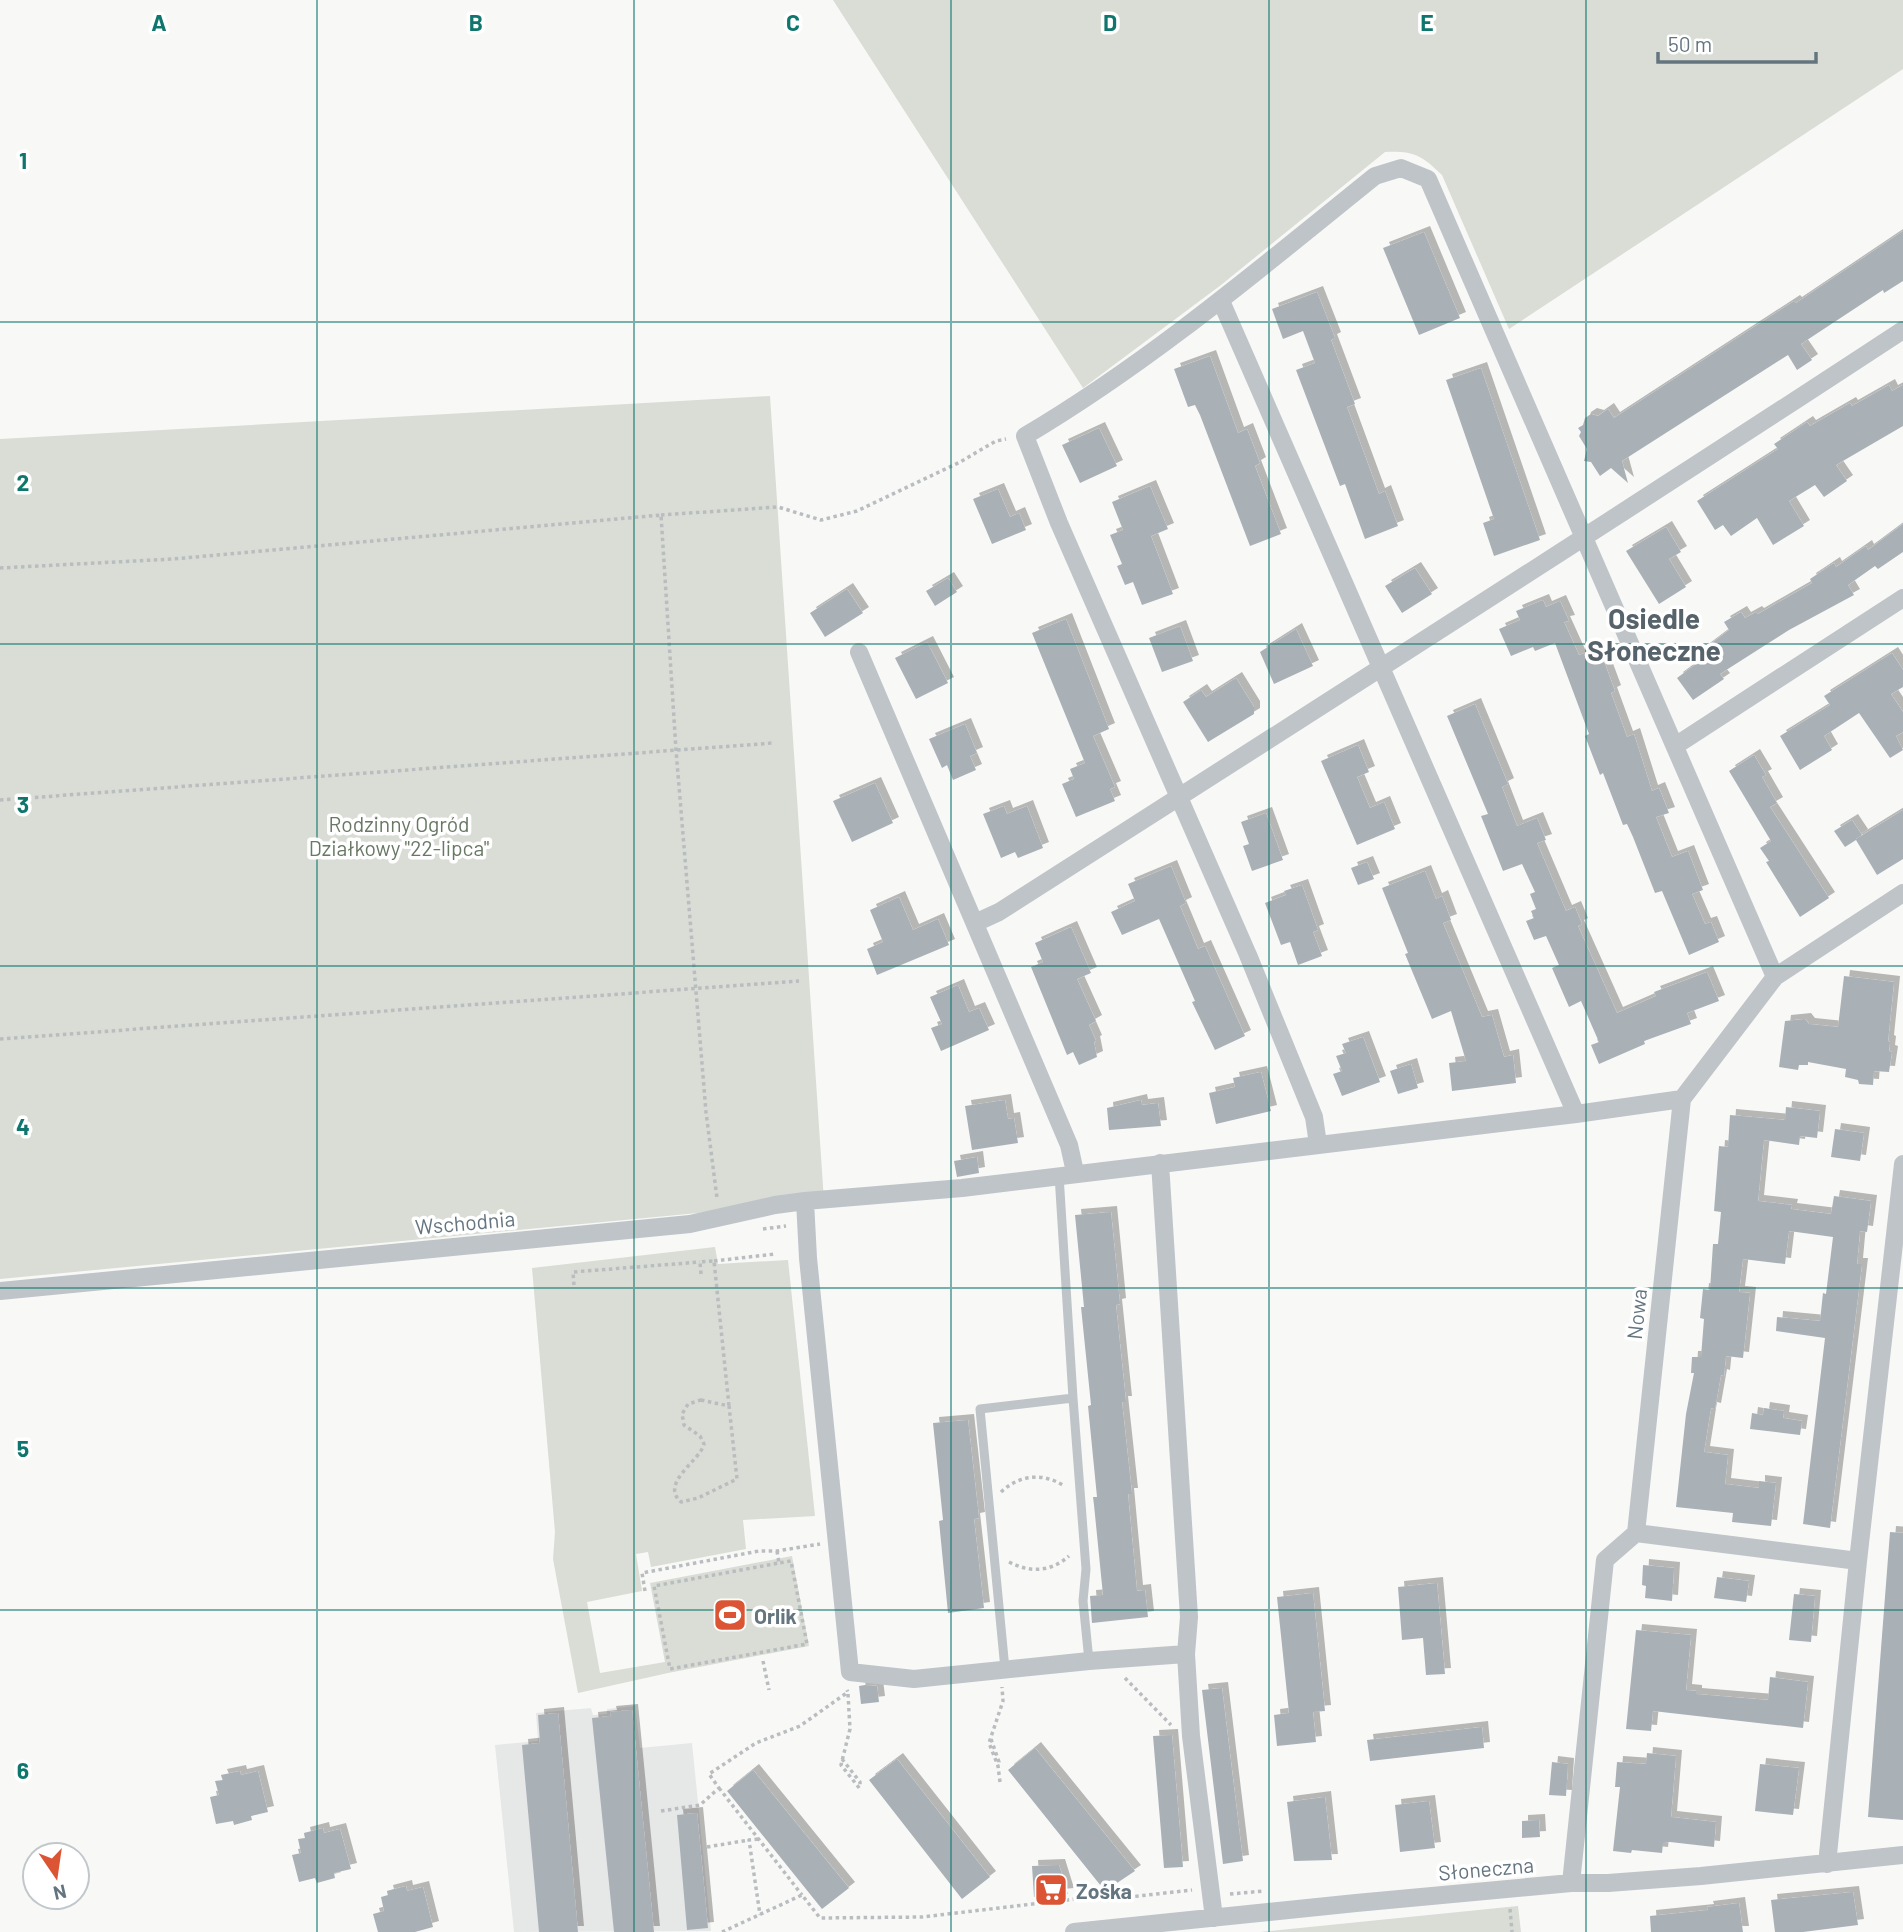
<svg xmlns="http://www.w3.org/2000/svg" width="1903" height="1932" font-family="Barlow,sans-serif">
  <defs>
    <filter id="shadow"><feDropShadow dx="6" dy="-6" stdDeviation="0" flood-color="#0004"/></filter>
  </defs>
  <rect width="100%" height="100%" fill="#f8f8f6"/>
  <path fill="#e6e7e7" d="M635 1706 640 1748 692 1743 711 1931 514 1932 495 1745 538 1741 536 1713 591 1708 593 1715 607 1714V1709Z"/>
  <path fill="#d9ddd5" d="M833 0H1903V69L1509 329 1442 175C1421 155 1414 151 1385 152L1221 285 1083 388Z
    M770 396 824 1201 0 1279V439Z
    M715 1247 718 1264 788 1260 815 1516 743 1520 746 1549 651 1567 648 1552 636 1554 642 1591 587 1602 600 1673 665 1662 650 1583 792 1556 809 1646 668 1673 578 1693 553 1559 555 1532 532 1268Z
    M1518 1906 1521 1932H1260Z"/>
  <path fill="#a9b1b7" filter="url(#shadow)" d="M1903 231V281L1884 293 1883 290 1801 344 1812 360 1797 370 1788 355 1622 461 1628 483 1611 468 1600 476 1591 462 1584 461 1587 449 1579 436 1581 432 1578 428 1583 425 1585 418 1591 414 1598 416 1608 409 1614 418 1794 301 1796 303Z
    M1424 232 1460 318 1419 335 1383 248Z
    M1317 292 1335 338 1331 340 1355 404 1347 407 1379 494 1385 491 1398 526 1365 539 1345 484 1340 486 1296 370 1315 363 1303 331 1283 339 1272 309Z
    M1210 356 1238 433 1247 429 1260 463 1255 466 1281 534 1250 546 1200 415 1195 405 1188 407 1174 369Z
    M1481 368 1540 540 1494 556 1483 523 1494 519 1446 380Z
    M1889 385 1892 391 1903 385V426L1836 465 1847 481 1824 497 1815 485 1789 501 1804 526 1773 545 1757 518 1731 536 1723 525 1715 530 1697 501 1778 449 1774 444 1807 422 1810 426 1850 403 1852 406Z
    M1099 428 1117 466 1080 483 1062 445Z
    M1150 486 1168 529 1151 536 1173 594 1142 605 1133 582 1125 585 1117 566 1122 564 1110 535 1123 530 1112 502Z
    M998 489 1010 517 1019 513 1026 530 992 544 973 499Z
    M1903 524V552L1878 569 1875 566 1848 585 1854 595 1789 630 1720 674 1724 679 1693 700 1677 678 1700 661 1696 655 1729 630 1724 622 1741 612 1745 618 1756 612 1758 614 1812 583 1810 579 1834 563 1836 567 1866 546 1868 550Z
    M1666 527 1681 552 1669 559 1686 587 1659 604 1626 551Z
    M1415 568 1432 594 1402 613 1385 586Z
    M948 578 957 592 935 606 926 591Z
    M847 589 863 613 825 637 810 613Z
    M1543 600 1546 607 1560 601 1569 621 1564 622 1579 655 1599 648 1615 691 1611 693 1627 737 1634 734 1652 791 1659 788 1669 813 1656 817 1672 857 1688 851 1703 890 1692 894 1705 924 1711 922 1719 942 1689 955 1662 891 1655 893 1633 837 1627 824 1623 825 1603 773 1600 775 1585 736 1589 734 1555 643 1535 651 1533 647 1511 656 1499 629 1520 620 1516 611Z
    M1066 619 1109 729 1093 736 1115 787 1110 789 1115 801 1076 817 1062 784 1074 779 1070 769 1085 763 1032 633Z
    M1180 626 1193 661 1162 672 1149 638Z
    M1296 629 1313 666 1274 684 1260 652Z
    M927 642 948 683 916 699 895 658Z
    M1892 653 1903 670V687L1891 694 1903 712V732L1896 736 1903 750 1890 758 1859 713 1824 736 1832 750 1800 770 1780 736 1830 705 1824 696Z
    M1236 678 1254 707V714L1208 742 1183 702 1201 690 1206 697Z
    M1475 704 1508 784 1502 787 1517 826 1537 818 1546 840 1537 843 1566 911 1575 907 1582 924 1578 926 1617 1013 1656 996 1654 992 1707 972 1719 1001 1687 1013 1691 1024 1644 1041 1645 1044 1599 1064 1591 1045 1599 1042 1581 1001 1569 1007 1552 968 1559 965 1546 936 1534 940 1526 921 1534 918 1531 911 1536 909 1530 894 1535 892 1522 864 1503 871 1481 816 1488 814 1447 716Z
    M965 724 977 753 970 756 976 770 953 780 947 765 942 768 929 739Z
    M1358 745 1369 772 1357 777 1370 808 1384 802 1395 829 1357 845 1321 761Z
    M1754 755 1766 775 1762 777 1777 803 1770 807 1829 898 1800 917 1766 862 1769 861 1760 848 1771 841 1729 771Z
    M875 783 893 823 852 842 833 801Z
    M1004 806 1007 814 1027 806 1043 848 1018 858 1015 852 1001 858 983 814Z
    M1903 810V859L1877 875 1856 840 1845 847 1834 831 1852 820 1862 835 1856 839Z
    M1266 813 1283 860 1252 871 1243 846 1249 844 1241 822Z
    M1367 862 1374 879 1358 885 1351 868Z
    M1171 866 1186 903 1180 906 1198 949 1205 946 1245 1036 1215 1050 1192 1002 1195 1001 1159 919 1122 935 1111 912 1135 901 1128 884Z
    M1425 871 1436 899 1442 896 1451 920 1443 923 1482 1017 1492 1015 1504 1057 1513 1055 1516 1083 1452 1091 1449 1063 1466 1061 1451 1011 1432 1019 1405 954 1408 953 1382 888Z
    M1302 885 1318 930 1313 932 1322 956 1298 965 1290 942 1281 945 1265 903 1286 895 1284 891Z
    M899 897 913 930 938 919 949 945 877 975 867 949 883 942 870 910Z
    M1071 927 1091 973 1077 979 1096 1021 1089 1025 1096 1041 1094 1042 1097 1057 1079 1065 1073 1052 1067 1055 1031 967 1043 962 1035 943Z
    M1844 976 1894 982 1888 1041 1890 1042 1889 1051 1892 1052 1889 1072 1874 1071 1873 1085 1859 1084 1858 1080 1845 1077 1846 1069 1808 1062V1065H1799L1798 1070 1779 1067 1785 1021 1805 1019 1809 1024 1838 1027Z
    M958 985 969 1012 979 1008 989 1030 941 1051 931 1028 942 1024 930 997Z
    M1363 1037 1380 1082 1342 1096 1333 1074 1342 1071 1336 1056 1346 1053 1342 1044Z
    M1411 1064 1418 1088 1398 1094 1390 1071Z
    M1261 1072 1271 1111 1216 1124 1209 1093 1235 1087 1233 1078Z
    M1005 1100 1008 1119 1014 1118 1018 1143 972 1150 965 1106Z
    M1141 1100 1142 1105 1158 1103 1161 1126 1109 1130 1107 1108Z
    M1786 1107 1820 1111 1817 1138 1800 1136 1799 1145 1764 1140 1758 1201 1792 1205 1791 1209 1831 1214 1834 1196 1871 1201 1867 1232 1860 1231 1857 1264H1862L1830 1528 1803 1524 1825 1338 1776 1331 1777 1317 1820 1321 1823 1293 1826 1294 1833 1237 1789 1231 1785 1264 1743 1259 1739 1292 1750 1293 1743 1358 1726 1356 1724 1376 1721 1375 1715 1409 1711 1408 1704 1452 1728 1455 1725 1484 1759 1488V1481L1776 1483 1771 1526 1732 1522 1733 1513 1676 1507 1686 1414 1694 1373H1691L1692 1357H1701L1704 1319 1700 1318 1703 1289 1710 1290 1713 1244H1718L1721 1212 1714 1211 1719 1146 1728 1147 1730 1115 1785 1120Z
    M1835 1129 1864 1133 1860 1161 1831 1157Z
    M977 1157 979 1173 957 1177 954 1161Z
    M1111 1212 1120 1304 1116 1305 1126 1402H1122L1132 1494H1128L1137 1591 1145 1590 1148 1617 1092 1623 1090 1596 1103 1595 1094 1505 1093 1497H1097L1088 1406 1091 1405 1081 1307H1084L1075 1215Z
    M1764 1408 1784 1411 1783 1418 1802 1421 1800 1435 1750 1429 1752 1413 1763 1415Z
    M968 1420 979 1518 974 1519 984 1608 948 1613 939 1521 943 1520 933 1423Z
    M1890 1532 1903 1533V1820L1868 1817Z
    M1643 1565 1674 1568 1672 1601 1645 1598 1646 1586 1642 1585Z
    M1717 1577 1749 1581 1746 1602 1714 1598Z
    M1437 1583 1445 1674 1426 1675 1423 1638 1402 1640 1398 1587Z
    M1313 1593 1325 1711 1313 1712 1316 1742 1277 1746 1274 1715 1289 1713 1277 1597Z
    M1794 1594 1815 1596 1811 1642 1789 1640Z
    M1636 1630 1691 1635 1686 1690 1696 1691V1694L1768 1700 1770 1677 1808 1682 1803 1728 1653 1711 1651 1731 1626 1729Z
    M865 1685 877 1686 879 1702 861 1704 859 1686Z
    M1222 1688 1243 1861 1223 1864 1202 1690Z
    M632 1710 654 1932H614L592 1718 611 1716 610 1712Z
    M558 1713 578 1932H539L522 1745 540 1743 538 1715Z
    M1482 1727 1484 1748 1370 1761 1367 1740Z
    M1172 1735 1183 1867 1164 1868 1153 1736Z
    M1035 1748 1135 1871 1105 1891 1008 1770Z
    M1647 1753 1676 1756 1671 1817 1716 1822 1714 1847 1670 1842 1663 1843 1662 1853 1632 1850 1631 1853 1613 1851 1620 1787H1615L1617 1762 1646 1764Z
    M897 1759 990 1877 962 1899 869 1780Z
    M1552 1762 1568 1764 1566 1796 1549 1795Z
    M1760 1764 1799 1768 1793 1815 1755 1811Z
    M753 1770 849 1888 822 1909 727 1791Z
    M240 1771 241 1775 258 1771 268 1812 251 1816 252 1820 234 1825 233 1821 216 1824 210 1797 219 1795 215 1781 223 1780 221 1775Z
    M1325 1797 1332 1860 1294 1861 1287 1802Z
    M1429 1801 1435 1848 1400 1852 1395 1805Z
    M697 1813 708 1928 687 1930 677 1815Z
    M1539 1820 1540 1837 1522 1838V1821Z
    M323 1828 324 1833 340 1829 351 1869 334 1873 335 1878 317 1883 315 1878 299 1882 292 1855 301 1853 298 1839 305 1838 304 1833Z
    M1059 1865 1068 1894 1034 1897 1032 1866Z
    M406 1886 407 1891 423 1887 433 1927 415 1932H378L373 1914 384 1911 381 1897 388 1895 387 1891Z
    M1853 1892 1858 1925 1803 1932H1775L1771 1900Z
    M1739 1903 1743 1932H1651L1650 1916 1708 1910 1707 1907Z"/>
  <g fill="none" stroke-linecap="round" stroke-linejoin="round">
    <path stroke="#babdc0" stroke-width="3.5" stroke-dasharray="3.5 3.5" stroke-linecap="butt" d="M661 515 778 507 821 520 857 511 960 462 996 441 1006 439
      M0 568 173 559 661 515 676 750 706 1112 717 1198
      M0 800 773 743
      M0 1039 799 981
      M763 1229 786 1226
      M714 1261 775 1254
      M701 1274 700 1262 714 1261 729 1406
      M574 1285 573 1272 700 1262
      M701 1400 729 1406 737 1479 698 1498 681 1502C659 1483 701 1460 704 1444L700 1436 684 1425 682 1414 688 1404Z
      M1001 1492C1019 1475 1043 1472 1064 1486
      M777 1551 779 1563 654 1586 670 1669 807 1644 791 1561 779 1563
      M1009 1562C1030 1573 1051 1572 1069 1556
      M645 1591 642 1573 759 1551H777L820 1544
      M763 1661 769 1690
      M1125 1678 1171 1725
      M848 1694 850 1729 841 1765 860 1789
      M991 1739 999 1762 998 1766
      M842 1759 860 1782V1786
      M1000 1782 998 1766 989 1743 1003 1701 1002 1687
      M719 1788 802 1895
      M661 1811 700 1805 719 1788 709 1774 756 1743 800 1726 848 1692 847 1690
      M758 1839 749 1840 760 1915
      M707 1847 749 1840
      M1484 1870 1514 1867 1516 1870
      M1230 1894 1264 1891
      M1510 1909 1512 1932
      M722 1932 802 1895 820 1918 922 1917 1084 1898 1103 1900 1192 1890"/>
    <path stroke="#bfc4c8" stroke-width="9" d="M1073 1398 1086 1569 1083 1601 1089 1661
      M1005 1669 980 1409 1073 1398 1059 1175"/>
    <path stroke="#bfc4c8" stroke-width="18" d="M1221 301 1576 1114
      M859 652 1069 1145 1075 1172
      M1675 746 1903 598
      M975 923 999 912C1301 719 1603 527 1903 330
      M1318 1144 1314 1117 1248 955 1059 523 1025 436C1150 362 1262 267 1375 176L1401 168 1428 179 1775 977
      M1160 1163 1189 1617 1186 1654
      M805 1201 808 1258 850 1672 914 1679 1089 1661 1186 1654 1191 1736 1214 1918
      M0 1291 690 1224 775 1205 805 1201 962 1188 1576 1114 1682 1099 1775 977 1903 893
      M1636 1533 1858 1561
      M1827 1864 1858 1561 1903 1164
      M1571 1883 1605 1560 1636 1533 1682 1099
      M1074 1932 1356 1903 1571 1883H1608L1701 1876 1903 1855"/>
  </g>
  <path fill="none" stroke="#0f766e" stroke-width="2" stroke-opacity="0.55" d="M317 0V1932M634 0V1932M951 0V1932M1269 0V1932M1586 0V1932M0 322H1903M0 644H1903M0 966H1903M0 1288H1903M0 1610H1903"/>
  <defs>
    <symbol id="stadium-square" viewBox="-11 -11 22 22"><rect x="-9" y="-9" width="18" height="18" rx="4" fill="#db5534" stroke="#fff"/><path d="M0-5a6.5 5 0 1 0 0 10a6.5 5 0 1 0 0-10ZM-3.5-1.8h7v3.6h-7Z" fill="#fff"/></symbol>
    <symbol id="supermarket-square" viewBox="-11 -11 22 22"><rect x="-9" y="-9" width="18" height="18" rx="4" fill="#db5534" stroke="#fff"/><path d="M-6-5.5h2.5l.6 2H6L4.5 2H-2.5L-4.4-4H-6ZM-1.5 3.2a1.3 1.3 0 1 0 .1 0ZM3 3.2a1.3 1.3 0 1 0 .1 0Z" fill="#fff"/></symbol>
  </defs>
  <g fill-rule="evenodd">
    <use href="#stadium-square" x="711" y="1596" width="38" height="38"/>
    <use href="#supermarket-square" x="1032" y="1871" width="38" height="38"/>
  </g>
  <g text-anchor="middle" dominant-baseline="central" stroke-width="7" stroke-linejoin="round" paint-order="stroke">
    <g font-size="21" fill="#687864" stroke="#fff">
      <text x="399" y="823">Rodzinny Ogród<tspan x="399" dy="24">Działkowy "22-lipca"</tspan></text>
    </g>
    <g font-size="21" fill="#657580" stroke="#fff">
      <text transform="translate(465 1222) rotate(-5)">Wschodnia</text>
      <text transform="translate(1636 1314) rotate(-84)">Nowa</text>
      <text transform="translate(1486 1868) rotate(-5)">Słoneczna</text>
    </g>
    <g font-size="21" font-weight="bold" fill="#657580" stroke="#fff" text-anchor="start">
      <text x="754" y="1615">Orlik</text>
      <text x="1076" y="1890">Zośka</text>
    </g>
    <g font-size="28" font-weight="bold" fill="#57636b" stroke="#fff">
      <text x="1654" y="618">Osiedle<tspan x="1654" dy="32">Słoneczne</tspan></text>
    </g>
  </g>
  <g font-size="23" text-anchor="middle" font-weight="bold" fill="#0f766e" stroke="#fff" stroke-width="7" stroke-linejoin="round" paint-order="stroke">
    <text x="159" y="31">A</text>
    <text x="476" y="31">B</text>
    <text x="793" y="31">C</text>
    <text x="1110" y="31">D</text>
    <text x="1427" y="31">E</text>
    <text x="23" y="169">1</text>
    <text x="23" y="491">2</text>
    <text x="23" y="813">3</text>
    <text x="23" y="1135">4</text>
    <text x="23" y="1457">5</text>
    <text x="23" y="1779">6</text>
  </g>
  <g transform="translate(56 1876) rotate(167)"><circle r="33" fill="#ffffff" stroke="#c1c8cc" stroke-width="2"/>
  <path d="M0-5L12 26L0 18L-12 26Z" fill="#db5534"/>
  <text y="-10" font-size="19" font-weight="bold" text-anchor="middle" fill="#657580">N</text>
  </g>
  <path d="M1658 52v10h158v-10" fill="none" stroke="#657580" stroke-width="3.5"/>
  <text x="1668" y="52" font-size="21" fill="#657580" stroke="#ffffff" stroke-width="5" paint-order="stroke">50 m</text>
</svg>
